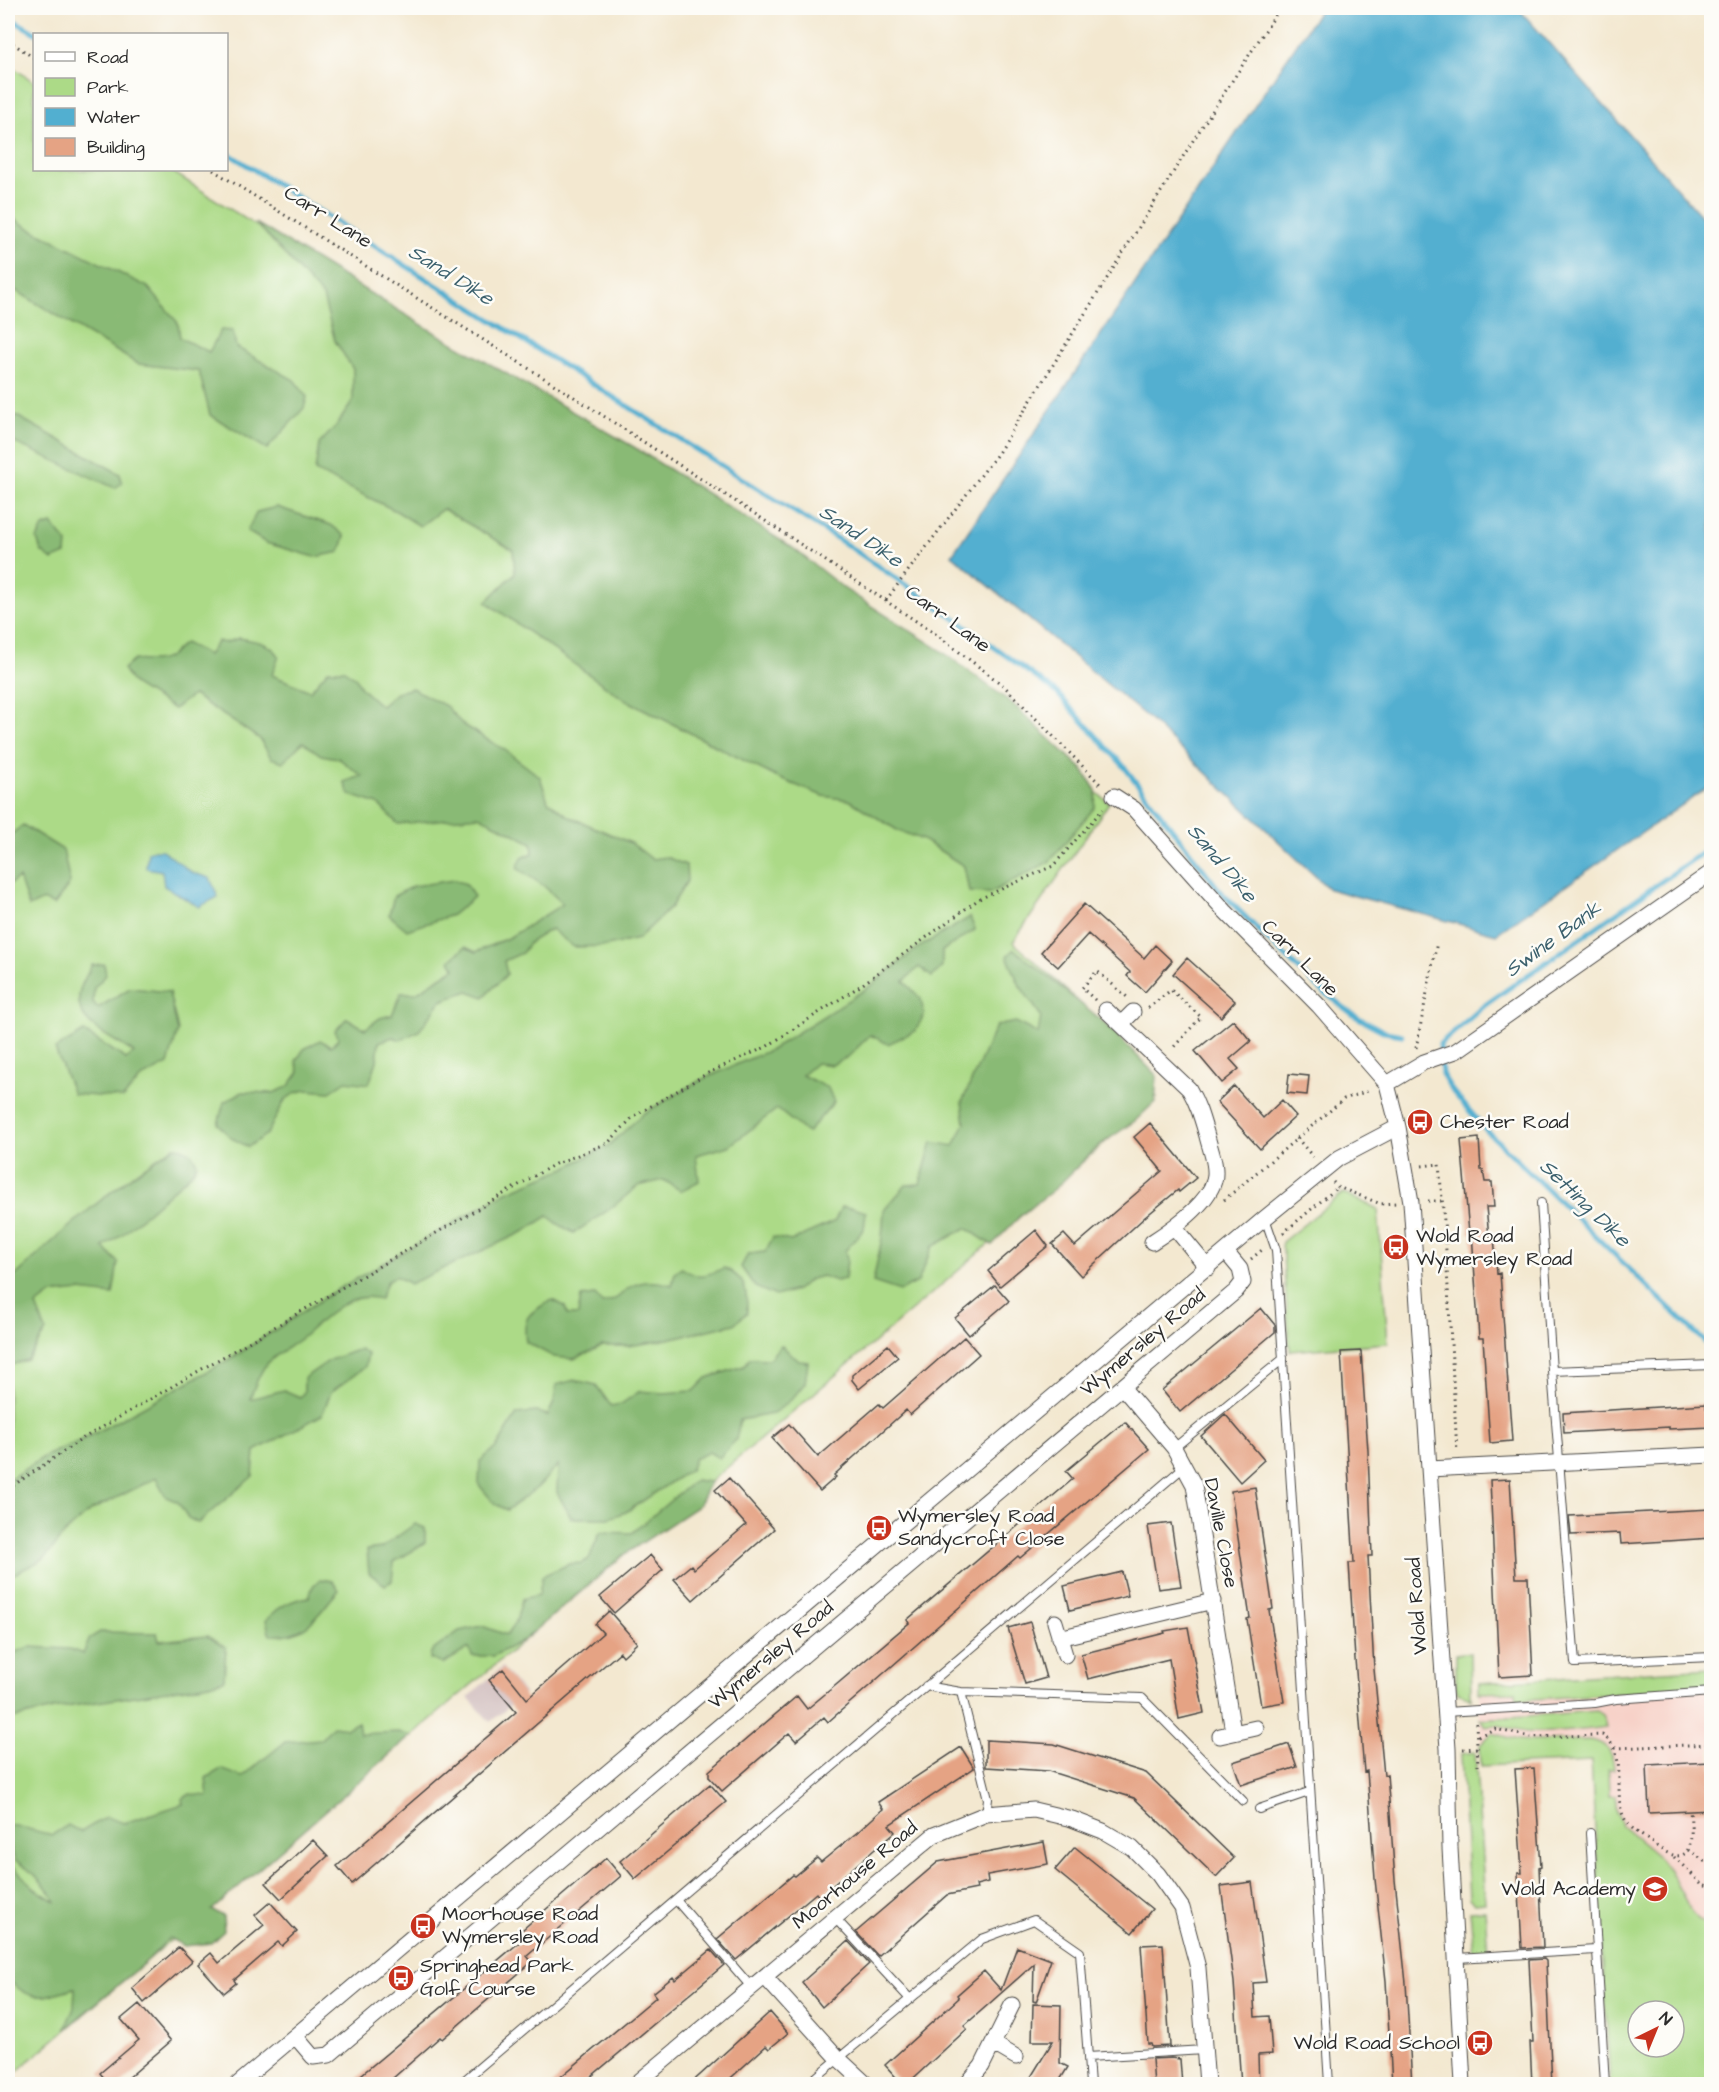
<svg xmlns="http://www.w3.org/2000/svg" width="1719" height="2092" font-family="'Architects Daughter',sans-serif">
  <rect width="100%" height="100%" fill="#fdfcf7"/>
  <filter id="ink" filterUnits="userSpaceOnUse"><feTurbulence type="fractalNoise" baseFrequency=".0167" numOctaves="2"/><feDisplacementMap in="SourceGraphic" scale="12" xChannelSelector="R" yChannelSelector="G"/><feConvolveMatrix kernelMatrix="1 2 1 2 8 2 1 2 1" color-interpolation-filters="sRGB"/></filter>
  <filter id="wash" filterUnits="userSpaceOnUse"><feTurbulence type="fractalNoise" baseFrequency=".008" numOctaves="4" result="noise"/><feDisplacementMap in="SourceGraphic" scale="24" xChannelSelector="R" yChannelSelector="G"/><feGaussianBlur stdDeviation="1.35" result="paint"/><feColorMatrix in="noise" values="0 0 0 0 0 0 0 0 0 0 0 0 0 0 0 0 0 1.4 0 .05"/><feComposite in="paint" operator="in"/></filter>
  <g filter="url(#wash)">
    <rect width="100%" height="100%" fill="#f3e8d0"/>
    <path fill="#f7d1c8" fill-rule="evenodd" d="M1711 1668V2084H1610L1591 1761 1481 1766 1479 1683ZM1638 2011H1674V2047H1638Z"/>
    <path fill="#d2bfc0" d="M502 1667 525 1694 490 1722 468 1697Z"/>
    <path fill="#acda87" stroke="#6c8259" stroke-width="1.5" fill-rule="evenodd" d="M8 64 34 82V170H170L753 548 939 663 1109 803 1013 942 1098 1019 1087 1033 1157 1097 944 1283 8 2079Z
      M1343 1193 1378 1209 1388 1343 1290 1351 1282 1242Z
      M1470 1652 1471 1700 1458 1692 1456 1687V1654Z
      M1711 1668V1688L1517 1700 1516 1692 1479 1693V1683Z
      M1597 1711 1603 1715 1606 1727C1579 1731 1553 1733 1526 1732 1511 1731 1500 1722 1485 1726L1480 1719Z
      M1492 1733 1518 1740 1533 1741 1591 1740C1607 1743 1613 1753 1614 1769H1608L1609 1796H1616V1809L1622 1826 1660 1858 1669 1870 1689 1907 1697 1918 1711 1929V2084H1610L1591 1761 1481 1766 1480 1745ZM1638 2011H1674V2047H1638Z
      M1475 1752 1485 1902 1475 1903 1469 1898 1461 1754Z
      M1485 1910 1488 1952H1474L1470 1911Z"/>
    <path fill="#89ba74" stroke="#5a7250" stroke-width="1.5" d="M8 215 27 227 148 287 178 323 180 338 209 352 221 330 233 331 236 347 294 380 307 397 304 408 267 449 210 415 199 371 138 364 8 286Z
      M256 223 427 328 634 447 793 548 846 590 939 649 1013 704 1082 769 1096 790 1095 807 1049 862 990 893 969 892 964 866 923 840 897 830 849 800 823 796 778 778 624 699 486 602 515 573 513 550 443 509 420 526 398 512 315 471 319 444 336 426 353 401V369L335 341 323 297Z
      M8 411 120 474 122 483 115 488 15 443 8 434Z
      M277 507 331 525 345 536 340 552 315 557 266 543 247 531 257 512Z
      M52 524 67 543 66 554 52 560 41 551 37 539 43 527Z
      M239 638C255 641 270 642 279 656L272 675 310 691 328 670H344L356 678 361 688 381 706 396 693 412 688 446 706 463 725 505 750 540 777 548 801 570 817 631 843 652 859 666 857 686 865 687 881 671 907 638 939 607 946 574 947 551 929 530 942 522 953 504 961 507 974 484 997 468 991 441 1001 419 1031 401 1040 393 1037 379 1042 377 1061 369 1084 346 1081 330 1092 306 1090 295 1093 285 1100 267 1134 248 1147 231 1138 218 1124 224 1102 242 1092 273 1093 288 1087 299 1072 296 1061 304 1049 320 1040 331 1046 339 1038 335 1031 347 1018 365 1029 380 1018 392 1015 401 993H416L455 968 450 960 465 947 476 952 510 937 563 904 544 886 517 868 522 858 533 853 532 843 479 816 398 824 378 804 350 795 344 782 362 776 338 758 321 755 303 742 283 762 271 758 260 739 193 695 174 709 133 684 123 669 134 660C145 661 160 663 170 656 176 652 178 647 185 643L208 655 218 641 225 643Z
      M23 825 63 850 70 883 54 905 43 900 29 907 19 878 10 884 8 881C7 866 7 853 8 837Z
      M454 880 466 884 474 897 452 915 407 930 389 915 394 896 413 886Z
      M970 917 975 930 942 951V967L932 977 919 967 904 981 921 999 924 1015 915 1031 888 1044 870 1035 848 1057 832 1065 816 1063 802 1075 828 1088 834 1102 807 1133 777 1109 729 1146 696 1155 699 1181 681 1191 664 1180 638 1186 610 1209 574 1233 558 1224 548 1216 525 1231 410 1284 396 1276 387 1282 380 1299C347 1289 323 1321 300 1339 290 1347 274 1355 266 1365 259 1373 254 1388 250 1399L284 1390 300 1397 304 1392V1378L330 1360 360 1349 368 1354 365 1367 331 1392 322 1415 255 1451 253 1476 198 1523 188 1518 178 1502 166 1497 156 1478 90 1511 64 1534 44 1559 8 1577V1480L47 1455 86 1438 232 1358 333 1292 507 1192 565 1168 608 1146 644 1113 701 1080 772 1049 872 985 916 949Z
      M1014 949 1109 1027 1157 1076 1155 1102 1135 1121 1097 1147 1056 1188 1022 1214 992 1245 966 1228 932 1247 918 1282 900 1291 873 1282 882 1238 884 1210 906 1185 920 1184 932 1142 954 1146 965 1123 962 1102 996 1026 1016 1022 1038 1034 1041 1016 1020 986 1007 956Z
      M104 964 106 975 94 988 93 1002 98 1008 130 988 169 992 178 1031 168 1064 141 1078 123 1098 73 1094 55 1049 84 1032 126 1059 134 1053C113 1037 71 1025 80 990 82 982 88 973 92 965Z
      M174 1147C186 1147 193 1152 197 1164L191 1174 123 1234 103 1247 118 1262 113 1295 80 1291 52 1294 36 1306 46 1331 27 1360 8 1366V1347L16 1338 8 1326V1283C59 1234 113 1186 174 1147Z
      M841 1207 853 1208 866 1212 864 1229 845 1251 847 1259 845 1279 836 1281 822 1276 811 1279 796 1290 776 1296 755 1287 741 1267 748 1254 765 1252 773 1237 791 1241 835 1221Z
      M682 1268C699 1280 706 1275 724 1268 747 1278 747 1291 747 1313L734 1324 713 1329 654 1342 628 1346H602L574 1359 554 1357 526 1342C522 1314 530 1313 552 1300L565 1306 567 1315H578L581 1297 595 1295 602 1303C616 1300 616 1299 626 1290 639 1279 658 1281 672 1285L675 1272Z
      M781 1345 799 1361 808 1362 805 1383 792 1399 773 1414 740 1420 736 1440 719 1458 709 1452 694 1459 691 1469 626 1512 609 1518H571L557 1492 558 1465 538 1487 507 1510 495 1504 479 1485 480 1461 497 1447 517 1414 536 1412 548 1415 554 1402 556 1385 575 1380 596 1385 611 1406 621 1404 640 1391 663 1393 694 1391 707 1378 744 1366 750 1358 769 1359Z
      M695 1480 710 1482 698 1506 622 1556 524 1640 493 1656H472L469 1648 443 1664 430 1659 431 1652 459 1631 482 1626 507 1635 517 1619 522 1599 539 1595 542 1576 569 1564 582 1563 589 1559 600 1532 632 1533Z
      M415 1524 425 1528V1543L394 1562 392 1581 385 1585 369 1573 367 1550 381 1548Z
      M320 1579 332 1581 339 1590C316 1615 309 1638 270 1635L266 1620C280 1606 290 1600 309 1597L313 1586Z
      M100 1632 157 1633 159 1641 207 1636 226 1648 224 1680 205 1685 53 1709 8 1720V1655L29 1647 70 1649 83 1654 90 1638Z
      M358 1722 360 1734 399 1732 411 1736 212 1910 223 1916 224 1931 211 1943 184 1946 169 1938 149 1959 65 2029 74 2007 75 1988C42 1996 36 2005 8 1980V1861L35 1889 56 1902 48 1889 33 1873 15 1860 8 1840V1827L12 1825 52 1835 68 1825 81 1832 106 1817 124 1823 183 1804 182 1799 190 1794 208 1796 206 1778 221 1769 242 1777 285 1742 321 1739 333 1726 347 1728Z"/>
    <path fill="#52afd0" stroke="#3e6d7e" stroke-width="1.5" d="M1321 8H1518L1711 227V785L1496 934 1329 889 1148 718 952 555Z
      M154 850H162L193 873 210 878 218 897 199 907 164 886 162 871 146 868 148 852Z"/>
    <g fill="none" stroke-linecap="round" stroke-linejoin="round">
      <path stroke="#52afd0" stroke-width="5" d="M8 17 37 34
        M226 152 847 545 954 618 1056 692 1122 764 1221 892 1271 943 1320 989 1355 1016 1385 1032 1402 1035
        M1712 846 1485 1005 1440 1044 1442 1074 1453 1092 1488 1132 1712 1349"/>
    </g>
    <g id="blocks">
      <path fill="#e5a384" d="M1084 904 1144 958 1155 945 1172 961 1145 992 1127 976 1130 972 1088 934 1058 967 1041 952Z
        M1187 958 1235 1001 1221 1017 1173 974Z
        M1233 1020 1251 1041 1230 1059 1239 1069 1222 1083 1195 1051Z
        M1289 1074 1309 1076 1307 1095 1287 1093Z
        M1234 1086 1263 1118 1282 1100 1296 1116 1260 1149 1217 1102Z
        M1150 1123 1196 1178 1179 1192 1178 1190 1145 1217 1081 1276 1052 1244 1064 1234 1075 1246 1162 1171 1134 1137Z
        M1479 1138 1481 1170H1483L1485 1182H1492L1494 1207H1486L1489 1236H1494L1497 1274 1500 1273 1512 1441 1490 1443 1483 1338H1479L1472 1233H1469L1461 1140Z
        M1036 1230 1048 1246 1000 1286 988 1271Z
        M995 1285 1009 1301 969 1335 955 1318Z
        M1261 1308 1275 1325V1332L1180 1412 1162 1390Z
        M964 1337 979 1354 910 1415 906 1410 834 1475 836 1477 820 1491 772 1438 789 1424 818 1457 879 1404 883 1408Z
        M888 1345 898 1357 859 1389 852 1380V1375Z
        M1361 1351 1368 1451 1372 1556H1368L1374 1669 1384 1775 1387 1774 1395 1880 1406 1983 1412 2085H1392L1386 1981 1375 1879 1367 1771 1364 1772 1355 1659 1349 1563H1354L1341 1352Z
        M1706 1404V1408H1712V1427L1669 1429V1427L1564 1433 1563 1413Z
        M1225 1414 1264 1460 1240 1482 1201 1436Z
        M1125 1422 1149 1449 1020 1558 1018 1556 828 1722 824 1717 796 1741 789 1733 722 1791 709 1777V1771L797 1696 807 1709 836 1685 909 1623 907 1620 1073 1479 1066 1471Z
        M729 1478 774 1529 693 1600 674 1579 691 1565 694 1569 746 1525 715 1490Z
        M1510 1479 1516 1578H1528L1533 1675 1499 1677 1490 1480Z
        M1255 1487 1273 1609 1269 1610 1284 1702 1261 1706 1247 1619 1250 1618 1231 1491Z
        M1712 1509V1538L1621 1544 1620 1533 1571 1535 1569 1516Z
        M1171 1523 1181 1586 1158 1589 1148 1526Z
        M650 1555 663 1570 614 1613 600 1597Z
        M1122 1572 1128 1596 1070 1610 1064 1586Z
        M609 1611 637 1643 623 1656 620 1652 352 1884 337 1866 516 1712 489 1680 503 1669 527 1699 603 1633 595 1624Z
        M1030 1622 1046 1678 1025 1684 1008 1628Z
        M1188 1627 1204 1713 1179 1719 1169 1659 1088 1679 1081 1654 1165 1633 1164 1631Z
        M986 1740 1054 1744 1146 1773 1234 1858 1216 1877 1134 1798 1048 1771 986 1767Z
        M1289 1744 1297 1767 1241 1785 1233 1762Z
        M961 1747 974 1768 889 1825 895 1832 819 1897 816 1893 736 1960 717 1939 793 1875 795 1876 817 1858 821 1862 860 1830 883 1809 878 1802Z
        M1712 1762V1810L1649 1813 1647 1765Z
        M1534 1768 1541 1866 1539 1867 1543 1947 1522 1948 1518 1873H1522L1515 1769Z
        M710 1784 726 1802 635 1879 620 1861Z
        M313 1840 328 1856 281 1899 266 1883Z
        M1044 1842 1048 1864 987 1875 988 1882 976 1885 977 1889 947 1895 878 1956 856 1932 938 1862Z
        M1075 1847 1152 1909 1132 1933 1055 1870Z
        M606 1858 621 1876 527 1956 532 1962 442 2039 440 2037 385 2085H349L521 1941 516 1935Z
        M1252 1882 1266 1982 1253 1983 1255 2017 1269 2016 1272 2054 1258 2055 1259 2085H1241L1234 1982 1221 1886Z
        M270 1902 297 1932 282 1946 278 1942 234 1980 236 1983 224 1993 198 1964 211 1953 219 1963 264 1925 255 1915Z
        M848 1941 869 1964 822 2007 802 1982Z
        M1163 1944 1170 2046 1152 2047 1151 2044H1148L1141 1945Z
        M179 1947 192 1961 144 2003 132 1988Z
        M1017 1947 1051 1960 1036 2002 1033 2001 1034 1964 964 2026 967 2029 931 2062 906 2085H903L885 2065 959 1998 957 1995 984 1971 1001 1990Z
        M711 1950 724 1965 661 2018 581 2085H551L656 1997 653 1993 673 1977 675 1980Z
        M1544 1959 1546 1961 1552 2085H1532L1530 2042H1533L1529 1960Z
        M139 2004 171 2041 120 2085H110L100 2073 139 2040 121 2019Z
        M1033 2004 1061 2005 1060 2063 1068 2067 1057 2085H1026L1053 2041H1032Z
        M770 2012 788 2033 769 2049 766 2046 723 2085H689Z
        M1171 2058 1180 2059 1182 2085H1154L1152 2059Z"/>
    </g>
  </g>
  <g filter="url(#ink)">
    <use href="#blocks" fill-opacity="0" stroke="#494744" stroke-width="1.5"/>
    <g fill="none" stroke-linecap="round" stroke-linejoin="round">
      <defs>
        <path id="service" d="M1541 1203 1552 1371 1575 1663 1712 1657
          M1265 1218 1276 1250 1329 2084
          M1552 1371 1712 1365
          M1174 1448 1283 1359
          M926 1686 961 1692 1142 1698 1243 1801
          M961 1692 988 1799 986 1814
          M1445 1712 1595 1703 1616 1699 1712 1692
          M1259 1809 1309 1792
          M1590 1833 1605 2084
          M676 1900 752 1988
          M835 1918 910 1999
          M1457 1958 1596 1950
          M1088 2057 1204 2050
          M460 2084 1185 1466
          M808 2084 982 1939 1034 1920 1080 1952 1090 2084"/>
        <path id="minor" d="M1114 796 1134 809 1225 911 1319 1006 1387 1084 1398 1127 1411 1202 1448 1749 1450 1848 1463 2084
          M1106 1010 1189 1089C1198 1104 1202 1119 1207 1136 1210 1149 1218 1167 1214 1181 1207 1205 1172 1229 1152 1242
          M1121 1024 1133 1012
          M1387 1084 1424 1062 1456 1051 1712 872
          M1174 1227 1208 1268
          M1122 1387 1174 1448 1194 1485 1233 1732
          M1429 1469 1712 1455
          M1055 1622 1065 1655
          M1059 1638 1213 1601
          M1220 1736 1256 1728
          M765 1977 839 2059 866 2084
          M296 2037 313 2057 329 2055 1236 1291 1243 1282 1240 1269 1226 1252
          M994 2044 1016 2057
          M238 2084 1265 1218 1339 1158 1398 1127
          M636 2084 934 1835 986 1814 1034 1810 1072 1819 1103 1831 1132 1848 1158 1874 1182 1908 1198 1968 1207 2084
          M967 2084 982 2066 1012 2005"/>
      </defs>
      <use href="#service" stroke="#494744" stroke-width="10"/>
      <use href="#minor" stroke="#494744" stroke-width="17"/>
      <path stroke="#494744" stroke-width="3" stroke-dasharray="1.5 4.5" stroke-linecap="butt" d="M8 40 34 58
        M213 170 571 395 752 512 937 635 1004 686 1101 785
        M886 600 998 453 1194 139 1280 8
        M1095 1000 1082 988 1097 971 1127 997
        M1148 1008 1171 990 1201 1017 1172 1049
        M1416 1048 1437 942
        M1297 1138 1313 1157
        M1422 1166 1439 1164 1445 1233 1457 1452
        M1333 1182 1338 1187 1381 1204 1396 1203
        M1224 1200 1344 1099 1371 1090
        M1428 1201H1441
        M1283 1233 1338 1187
        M1251 1259 1262 1250
        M8 1489 85 1437 555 1164 608 1143 634 1116 708 1073 766 1047 860 986 979 899 1053 866 1103 809
        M1476 1723 1478 1766
        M1478 1736 1495 1729 1530 1737 1602 1735C1631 1753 1610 1796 1626 1821 1632 1830 1643 1836 1651 1842 1690 1873 1694 1847 1690 1811
        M1615 1748 1712 1744
        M1463 1749 1477 1748
        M1689 1850 1704 1861H1712
        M1674 1857 1702 1884 1712 1887"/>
      <use href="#service" stroke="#fff" stroke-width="8"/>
      <use href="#minor" stroke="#fff" stroke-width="15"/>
    </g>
  </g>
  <defs>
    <symbol id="bus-disc" viewBox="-11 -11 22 22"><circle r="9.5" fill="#c8321e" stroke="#fdfcf7"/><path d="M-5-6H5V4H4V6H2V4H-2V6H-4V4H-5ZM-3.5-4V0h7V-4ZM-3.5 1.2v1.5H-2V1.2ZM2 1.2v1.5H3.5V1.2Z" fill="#fff"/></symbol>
    <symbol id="school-disc" viewBox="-11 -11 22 22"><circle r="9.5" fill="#c8321e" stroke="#fdfcf7"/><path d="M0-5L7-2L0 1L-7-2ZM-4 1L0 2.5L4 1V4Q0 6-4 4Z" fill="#fff"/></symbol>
  </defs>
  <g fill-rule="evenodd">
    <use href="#bus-disc" x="1405" y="1107" width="30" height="30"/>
    <use href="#bus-disc" x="1381" y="1232" width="30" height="30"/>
    <use href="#bus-disc" x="864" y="1513" width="30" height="30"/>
    <use href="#school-disc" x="1640" y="1874" width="30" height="30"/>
    <use href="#bus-disc" x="408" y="1911" width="30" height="30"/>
    <use href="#bus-disc" x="386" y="1963" width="30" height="30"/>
    <use href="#bus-disc" x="1465" y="2028" width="30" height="30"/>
  </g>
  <g text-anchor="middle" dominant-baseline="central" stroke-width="5" stroke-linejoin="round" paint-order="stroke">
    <g font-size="20" fill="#2b2b2b" stroke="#fdfcf7">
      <text transform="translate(328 217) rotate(32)">Carr Lane</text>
      <text transform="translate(948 619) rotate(36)">Carr Lane</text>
      <text transform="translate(1300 958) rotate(45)">Carr Lane</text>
      <text transform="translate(1143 1342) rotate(-40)">Wymersley Road</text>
      <text transform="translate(1221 1533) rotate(79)">Daville Close</text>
      <text transform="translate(1417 1606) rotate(-94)">Wold Road</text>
      <text transform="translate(771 1655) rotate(-40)">Wymersley Road</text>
      <text transform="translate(855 1875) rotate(-40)">Moorhouse Road</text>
    </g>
    <g font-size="20" fill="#2b2b2b" stroke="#fdfcf7" text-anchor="start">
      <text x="1440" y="1122">Chester Road</text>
      <text x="1416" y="1236">Wold Road<tspan x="1416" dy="23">Wymersley Road</tspan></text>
      <text x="898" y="1516">Wymersley Road<tspan x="898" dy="23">Sandycroft Close</tspan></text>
      <text x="1636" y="1889" text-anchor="end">Wold Academy</text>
      <text x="442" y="1914">Moorhouse Road<tspan x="442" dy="23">Wymersley Road</tspan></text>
      <text x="420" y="1966">Springhead Park<tspan x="420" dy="23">Golf Course</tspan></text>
      <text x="1460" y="2043" text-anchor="end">Wold Road School</text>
    </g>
    <g font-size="21" font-style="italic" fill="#3b606d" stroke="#fdfcf7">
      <text transform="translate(451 275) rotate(32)">Sand Dike</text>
      <text transform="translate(861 536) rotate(34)">Sand Dike</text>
      <text transform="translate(1222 863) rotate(50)">Sand Dike</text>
      <text transform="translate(1553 939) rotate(-36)">Swine Bank</text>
      <text transform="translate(1585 1203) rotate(44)">Setting Dike</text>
    </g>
  </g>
  <rect width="1719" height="2092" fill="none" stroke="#fdfcf7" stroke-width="30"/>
  <rect x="33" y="33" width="195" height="138" fill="#fdfcf7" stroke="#a9a8a5" stroke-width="1.5"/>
  <rect x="45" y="52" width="30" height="9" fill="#ffffff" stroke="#a9a8a5" stroke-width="1.5"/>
  <text x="87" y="63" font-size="18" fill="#2b2b2b">Road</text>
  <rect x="45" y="78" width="30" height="18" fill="#acda87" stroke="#a9a8a5" stroke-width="1.5"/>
  <text x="87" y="93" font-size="18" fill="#2b2b2b">Park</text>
  <rect x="45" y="108" width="30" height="18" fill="#52afd0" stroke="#a9a8a5" stroke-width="1.5"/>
  <text x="87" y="123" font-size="18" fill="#2b2b2b">Water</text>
  <rect x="45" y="138" width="30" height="18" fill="#e5a384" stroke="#a9a8a5" stroke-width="1.5"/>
  <text x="87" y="153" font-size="18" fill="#2b2b2b">Building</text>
  <g transform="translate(1656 2029) rotate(43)"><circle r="28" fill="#fdfcf7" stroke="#a9a8a5" stroke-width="1.5"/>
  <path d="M0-4.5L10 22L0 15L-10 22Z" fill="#c8321e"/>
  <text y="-9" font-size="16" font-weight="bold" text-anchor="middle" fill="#2b2b2b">N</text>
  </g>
</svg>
